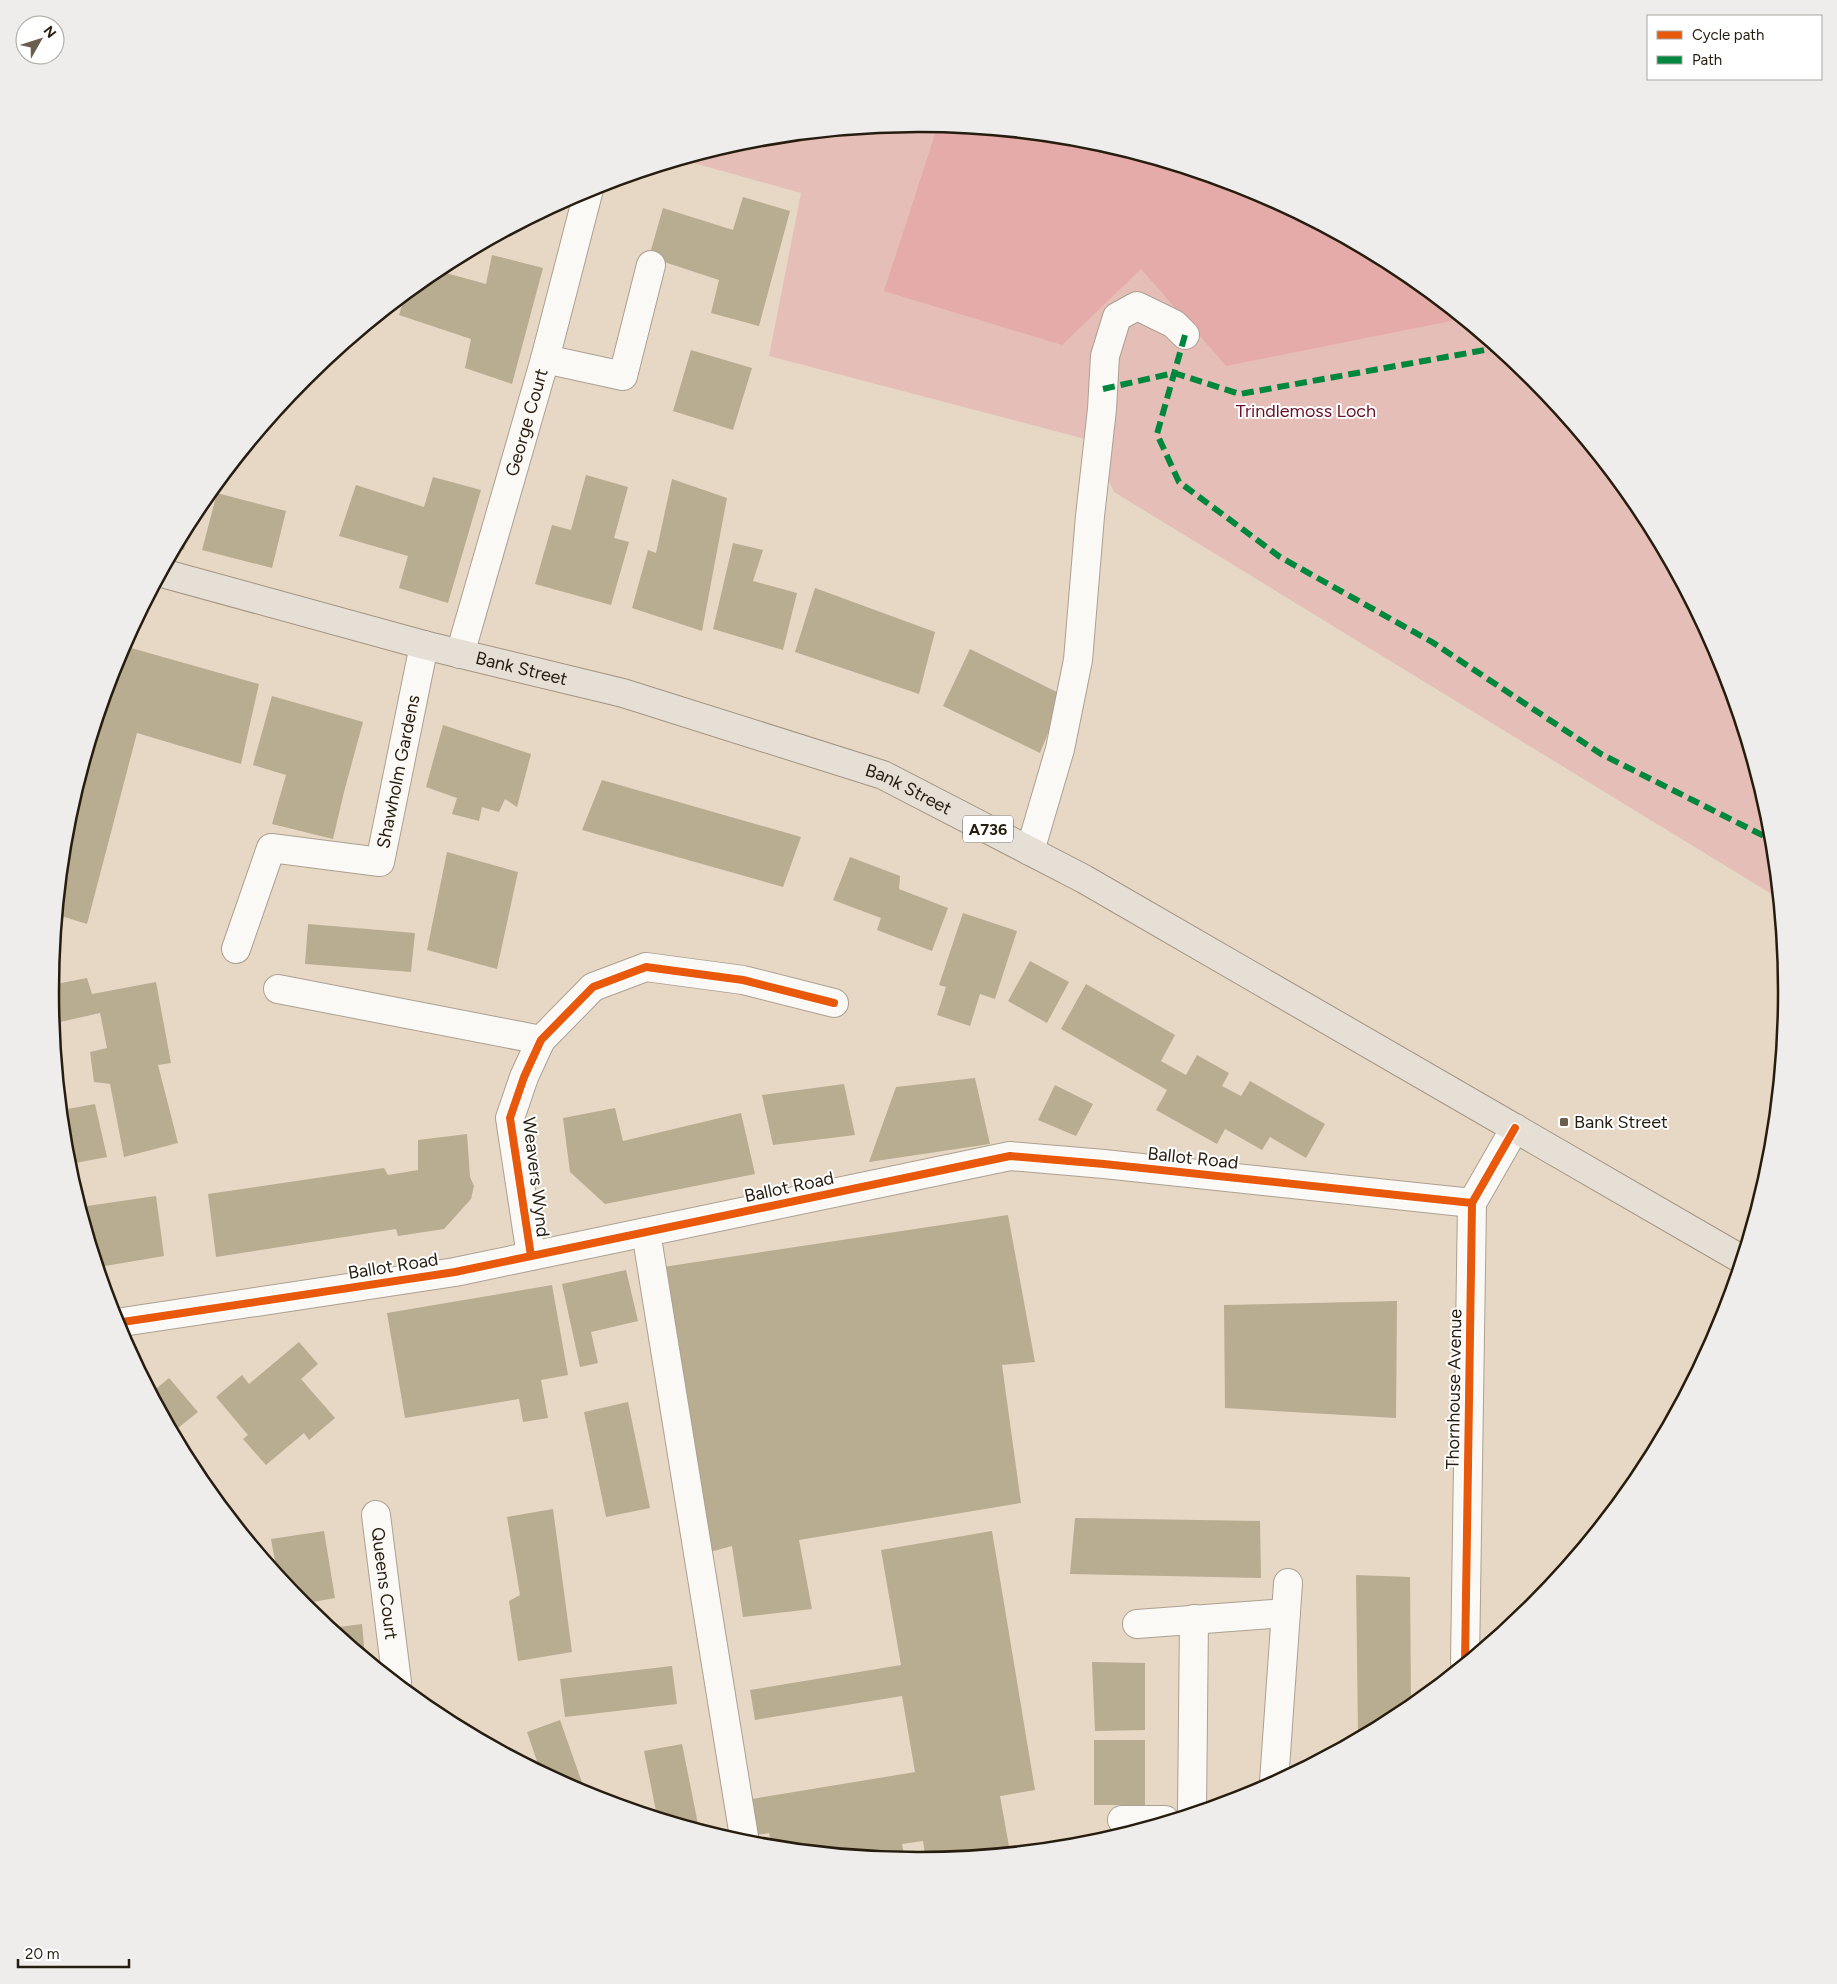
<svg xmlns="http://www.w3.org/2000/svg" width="1837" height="1984" font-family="Figtree,sans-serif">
  <rect width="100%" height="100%" fill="#e7d8c5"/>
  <path fill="#e6beb8" d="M919 124 1088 140 1251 190 1401 270 1533 378 1641 510 1721 660 1770 823 1778 898 1114 492 1089 440 769 356 801 193 683 160 749 140Z"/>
  <path fill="#e5aba8" d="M938 125 1088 140 1251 190 1401 270 1461 319 1226 366 1141 269 1062 345 884 291Z"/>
  <path fill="#b8ac91" d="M743 197 790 211 759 326 711 313 719 280 649 257 663 208 733 230Z
    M492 255 543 268 512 384 465 368 471 339 399 315 405 296 435 270 486 284Z
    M691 350 752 368 733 430 673 411Z
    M586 475 628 487 614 538 629 542 611 605 535 584 552 525 571 530Z
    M433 477 481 490 448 603 399 588 408 556 339 536 356 485 424 507Z
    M672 479 727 498 702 631 632 608 648 550 656 553Z
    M217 493 286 511 272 568 202 550Z
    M192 518 184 550 176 548 182 537Z
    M733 543 763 550 753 581 797 593 783 650 713 629Z
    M815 588 935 632 919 694 795 652Z
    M124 646 259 684 241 764 137 733 87 924 58 915 67 822 116 659Z
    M970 649 1063 695 1040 753 943 706Z
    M272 696 363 722 344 792 333 839 272 824 286 775 253 765Z
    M443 725 531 754 517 807 505 799 499 812 482 807 479 821 452 814 457 798 426 787Z
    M602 780 801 837 783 887 582 830Z
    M447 852 518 872 497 969 427 950Z
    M850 857 900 876 899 889 948 908 932 951 877 930 881 918 833 900Z
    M963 913 1017 931 995 999 980 994 970 1026 937 1015 946 987 939 985Z
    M308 924 415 933 411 972 305 964Z
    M1030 961 1069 982 1047 1023 1008 1001Z
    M87 978 92 994 156 982 171 1063 158 1065 178 1143 124 1157 110 1084 94 1082 90 1052 107 1048 100 1013 60 1022 51 985Z
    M1086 984 1175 1035 1161 1061 1186 1075 1197 1055 1229 1073 1222 1086 1241 1096 1250 1081 1325 1124 1306 1158 1270 1137 1262 1150 1225 1129 1217 1144 1156 1110 1167 1090 1061 1029Z
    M975 1078 990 1144 869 1162 896 1087Z
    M844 1084 855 1135 773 1145 762 1095Z
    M1055 1085 1093 1104 1076 1136 1038 1120Z
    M95 1104 107 1157 70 1164 69 1159H66L62 1110Z
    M615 1108 623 1141 741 1113 755 1174 605 1204 570 1172 563 1118Z
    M467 1134 470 1177 474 1186 471 1199 444 1229 398 1236 396 1229 216 1257 208 1194 384 1168 388 1175 418 1170V1140Z
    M156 1196 164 1256 99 1267 80 1207Z
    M1008 1215 1035 1362 1002 1365 1021 1503 799 1540 812 1609 743 1617 732 1546 710 1552 663 1267Z
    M626 1270 638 1321 591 1332 598 1363 580 1367 562 1284Z
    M552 1285 568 1375 541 1380 548 1418 523 1422 519 1399 405 1418 387 1313Z
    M1397 1301 1396 1418 1225 1408 1224 1305Z
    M299 1342 318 1364 301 1379 335 1418 309 1440 304 1433 266 1465 243 1439 248 1435 216 1397 242 1375 249 1384Z
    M169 1378 198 1412 173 1432 152 1392Z
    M628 1402 650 1508 606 1517 584 1412Z
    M553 1509 572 1652 518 1661 509 1601 520 1595 507 1517Z
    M1075 1518 1260 1521 1261 1578 1070 1574Z
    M324 1531 335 1598 302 1604 277 1572 271 1539Z
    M992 1531 1035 1790 1000 1796 1010 1852 926 1860 923 1841 902 1844 905 1859 772 1846 769 1833 757 1835 752 1799 915 1772 902 1696 755 1720 750 1690 901 1665 881 1550Z
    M1356 1575 1410 1577 1411 1706 1401 1714 1358 1737Z
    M362 1624 365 1656 331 1628Z
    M1092 1662 1145 1663V1730L1095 1731Z
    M672 1666 677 1704 565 1717 560 1679Z
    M560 1720 586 1794 540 1770 527 1732Z
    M1094 1740H1145V1805H1094Z
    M682 1744 699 1829 657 1816 644 1751Z"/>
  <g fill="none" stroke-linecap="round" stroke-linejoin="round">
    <defs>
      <g id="minor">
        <path d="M545 359 623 376 651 265"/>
        <path id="s1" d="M460 654 545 359 589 189"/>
        <path d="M1030 851 1060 749 1078 660 1090 516 1102 409 1105 356 1117 317 1137 306 1174 324 1185 335"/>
        <path id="s2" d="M236 949 271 848 380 862 424 645"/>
        <path d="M278 989 541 1040"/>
        <path d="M646 1232 745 1843"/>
        <path d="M531 1256 510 1118 524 1077 541 1040 593 987 646 967 743 980 834 1003"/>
        <path d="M116 1323 455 1272 1010 1156 1104 1164 1472 1203"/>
        <path id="s3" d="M376 1515 397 1682"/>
        <path d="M1137 1624 1286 1613"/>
        <path d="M1465 1662 1472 1203 1515 1128"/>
        <path d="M1274 1782 1288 1583"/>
        <path d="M1192 1812 1194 1619"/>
        <path d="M1122 1820H1165"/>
      </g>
      <g id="major">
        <path id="s4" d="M162 573 424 645 623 693 883 775 1084 879 1741 1259"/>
      </g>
    </defs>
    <use href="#minor" stroke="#aca091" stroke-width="30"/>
    <use href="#major" stroke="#a29481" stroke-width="30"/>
    <use href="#minor" stroke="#fbf9f6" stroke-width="28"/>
    <use href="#major" stroke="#e5dfd6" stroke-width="28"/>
    <path stroke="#00873e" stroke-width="6" stroke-dasharray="12 6" stroke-linecap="butt" d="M1185 335 1157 434 1179 482 1280 557 1432 642 1601 754 1772 840
      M1103 389 1174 373 1240 394 1496 348"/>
    <defs>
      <path id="cycleway" d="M531 1256 510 1118 524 1077 541 1040 593 987 646 967 743 980 834 1003
        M116 1323 455 1272 1010 1156 1104 1164 1472 1203
        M1465 1662 1472 1203 1515 1128"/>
    </defs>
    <use href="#cycleway" stroke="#fff" stroke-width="11"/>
    <use href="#cycleway" stroke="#e8590c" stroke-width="8"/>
  </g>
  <rect fill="#6a5e4f" stroke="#fff" stroke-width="2" x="1559" y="1117" width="10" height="10" rx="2.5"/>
  <g text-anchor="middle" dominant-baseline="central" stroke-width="4" stroke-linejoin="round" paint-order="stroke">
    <rect fill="#fff" stroke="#686157" stroke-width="1" x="963" y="815.5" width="50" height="27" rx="4"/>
    <g font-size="16" font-weight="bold" fill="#271d0f">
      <text x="988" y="829">A736</text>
    </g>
    <g font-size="18" fill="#661126" stroke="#fff">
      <text x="1306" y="411">Trindlemoss Loch</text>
    </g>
    <g font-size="18" fill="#271d0f" stroke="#fff">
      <text stroke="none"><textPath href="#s1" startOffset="241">George Court</textPath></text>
      <text stroke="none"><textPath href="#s4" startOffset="372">Bank Street</textPath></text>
      <text stroke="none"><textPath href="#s2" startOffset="309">Shawholm Gardens</textPath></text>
      <text stroke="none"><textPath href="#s4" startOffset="778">Bank Street</textPath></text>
      <text transform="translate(1193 1158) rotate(6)">Ballot Road</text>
      <text transform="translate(536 1177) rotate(83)">Weavers Wynd</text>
      <text transform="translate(789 1187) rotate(-12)">Ballot Road</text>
      <text transform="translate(393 1266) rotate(-9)">Ballot Road</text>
      <text transform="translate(1454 1389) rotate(-89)">Thornhouse Avenue</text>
      <text stroke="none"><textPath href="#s3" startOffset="69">Queens Court</textPath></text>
    </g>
    <g font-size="18" fill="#271d0f" stroke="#fff" text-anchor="start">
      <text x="1574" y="1122">Bank Street</text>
    </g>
  </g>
  <path d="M0 0H1837V1984H0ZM918 132H919A859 859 0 0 1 1778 991V993A859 859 0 0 1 919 1852H918A859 859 0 0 1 59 993V991A859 859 0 0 1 918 132Z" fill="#eeedec" fill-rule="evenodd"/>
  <path fill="none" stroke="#271d0f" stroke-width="2.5" d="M918 132H919A859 859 0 0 1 1778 991V993A859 859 0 0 1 919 1852H918A859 859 0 0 1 59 993V991A859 859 0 0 1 918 132Z"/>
  <rect x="1647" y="15" width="175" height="65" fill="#ffffff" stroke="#a9a59f"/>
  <rect x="1657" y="31" width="25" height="8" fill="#e8590c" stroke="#a9a59f"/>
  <text x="1692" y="40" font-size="15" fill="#271d0f">Cycle path</text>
  <rect x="1657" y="56" width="25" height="8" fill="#00873e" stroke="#a9a59f"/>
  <text x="1692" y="65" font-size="15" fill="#271d0f">Path</text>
  <g transform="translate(40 40) rotate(51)"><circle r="24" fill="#ffffff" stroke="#a9a59f"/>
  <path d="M0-4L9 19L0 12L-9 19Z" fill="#6a5e4f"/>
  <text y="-8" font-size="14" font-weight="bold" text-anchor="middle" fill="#271d0f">N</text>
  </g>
  <path d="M18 1959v8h111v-8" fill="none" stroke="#271d0f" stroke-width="2.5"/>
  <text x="25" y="1959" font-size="15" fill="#271d0f" stroke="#ffffff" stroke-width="4" paint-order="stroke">20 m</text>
</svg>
